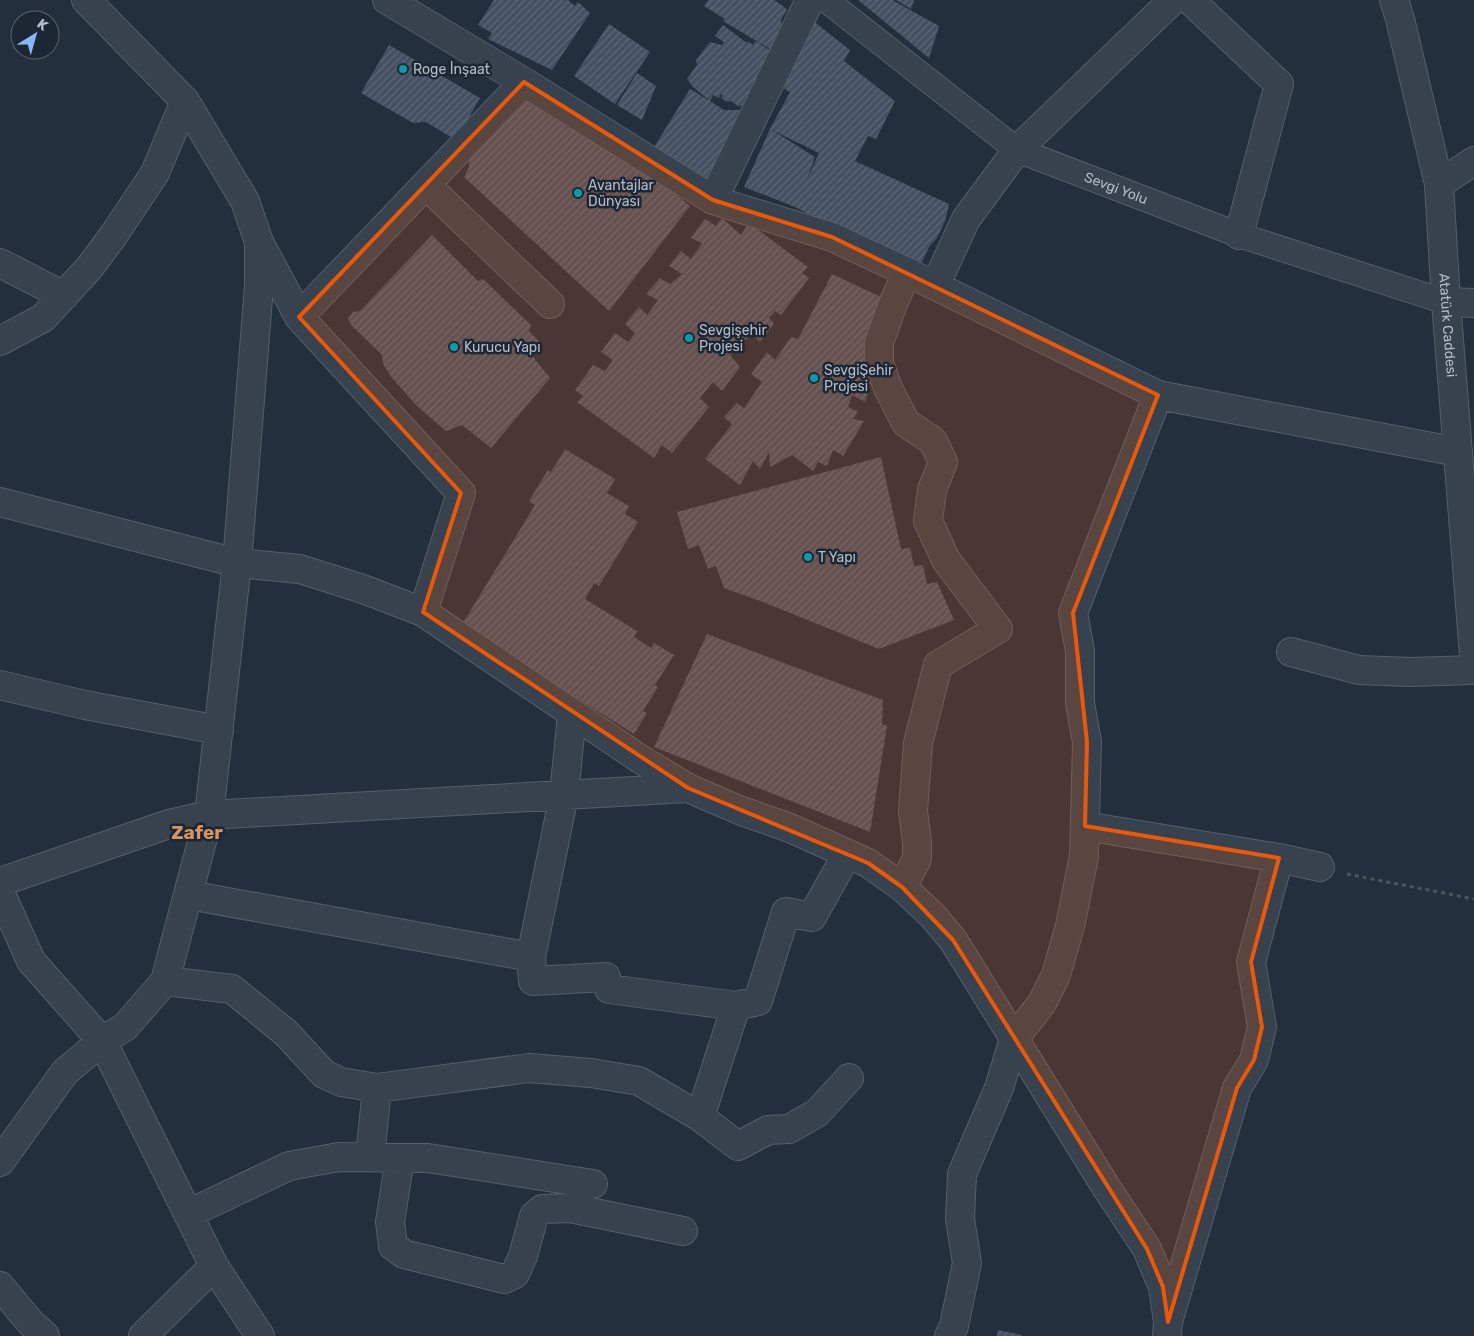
<svg xmlns="http://www.w3.org/2000/svg" width="1474" height="1336" font-family="Rubik,sans-serif">
  <defs>
    <pattern id="building-hatch" width="6" height="6" patternUnits="userSpaceOnUse" patternTransform="scale(1.25)"><rect width="6" height="6" fill="#455162"/><path d="M-1 1l2-2M0 6l6-6M5 7l2-2" fill="none" stroke="#5d6877"/></pattern>
  </defs>
  <rect width="100%" height="100%" fill="#242f3e"/>
  <path fill="url(#building-hatch)" fill-rule="evenodd" d="M494 0H568L575 6 578 2 590 13 552 70 488 39 492 33 478 25Z
    M708 0H774L783 6 787 10 781 20 782 30 770 49 723 21 725 19 704 6Z
    M858 0H892L939 26 929 58Z
    M896 0H914L911 9Z
    M813 21 850 50 844 61 895 101 876 139 868 136 855 161 949 204 945 221 937 238 929 247 921 264 927 265V269L827 224 795 207 744 187 770 129 790 92 777 85ZM772 130 819 153 807 180 815 157Z
    M609 24 650 52 615 104 574 76Z
    M723 25 747 43 748 41 753 45 756 41 775 54 744 108 740 105 739 107 731 101 727 102 721 98 723 95 721 94 719 98 713 95 710 101 724 110H740L729 139 706 186 651 152 690 89 710 101 693 87 687 79 697 65 696 60 710 42 722 45 724 42 715 36Z
    M389 45 480 98 456 140 426 122 413 123 361 93Z
    M637 73 656 86 642 120 617 105Z
    M524 98 660 181 690 206 609 311 464 177 469 167V161Z
    M722 218 741 235 749 223 808 267 802 273 809 278 781 315 775 311 769 318 774 324 760 342 752 334 730 355 740 367 722 391 713 382 700 398 709 407 672 453 662 445 654 458 577 402 583 396 575 390 593 365 605 371 613 360 601 352 615 333 628 342 635 333 625 324 639 307 647 315 658 300 646 294 660 278 670 284 682 274 669 266 681 251 691 259 702 243 691 238 705 219 716 226Z
    M432 235 478 281 483 279 531 325 529 331 539 341 530 353 550 378 491 448 462 425 446 431 418 407 392 378 383 364 382 355 352 326 348 319 353 312 360 311Z
    M832 274 883 298 877 364 865 402 852 395 848 407 858 412 853 419 864 421 843 456 833 450 827 466 818 462 813 471 792 455 770 467 769 452 760 469 753 461 740 485 705 459 732 424 724 417 737 403 744 408 762 382 751 374 767 352 775 360 791 337 798 339Z
    M565 449 615 479 607 493 629 506 625 514 638 522 599 586 594 583 585 599 637 631 634 637 651 648 654 643 674 655 655 685 658 687 643 711 647 713 634 734 461 626 535 505 529 501 548 470 551 472Z
    M881 457 901 549 910 548 914 566 923 565 927 584 937 582 954 620 879 649 768 604 724 588 716 566 708 569 699 545 688 549 677 512Z
    M707 634 883 700 882 724 887 726 870 832 654 747Z
    M998 1330 1021 1335V1336H997Z"/>
  <g fill="none" stroke-linecap="round" stroke-linejoin="round">
    <defs>
      <g id="pedestrian">
        <path id="s1" d="M826 0 1017 150 1239 235 1446 302"/>
      </g>
      <path id="minor" d="M387 0 524 82
        M810 0 713 200 832 237 907 272 1158 395 1458 452
        M1190 0 1279 84 1239 235
        M1439 184 1474 161
        M426 185 550 304
        M259 242 299 317 461 493 423 612
        M0 263 64 296
        M935 286 966 219 1017 150 1173 0
        M299 317 524 82 713 200
        M0 341 43 318 90 267 113 236 155 173 185 101
        M0 502 237 563
        M1291 652 1359 670 1410 672 1474 670
        M0 685 85 705 219 730
        M1085 826 1279 858 1320 867
        M0 882 169 824 209 815 688 788
        M902 887 917 859V842L913 811 918 743 938 665 998 629 946 560 928 521 932 490 943 462 933 441 906 423 888 388 879 363V343L893 304 907 272
        M0 892 31 961 102 1041 214 1266 260 1336
        M189 895 531 957 533 981 606 977 609 989 736 1006
        M531 957 564 795 572 714
        M165 981 232 989 286 1033 324 1074 341 1082 377 1088 529 1068 591 1073 639 1081 700 1117 736 1006 758 1001 786 912 812 917 847 854
        M700 1117 738 1146 768 1130 789 1129 817 1113 849 1078
        M370 1157 377 1088
        M400 1158 390 1222 393 1246 404 1254 504 1279 515 1274 523 1256 534 1216 542 1209 570 1208 683 1231
        M188 1214 289 1166 339 1157 428 1158 593 1184
        M0 1286 30 1322 45 1336
        M1168 1322 1237 1088 1254 1060 1262 1027 1251 962 1279 858
        M143 1336 214 1266
        M949 1336 954 1326 967 1263 960 1219 962 1174 999 1088 1014 1039 1042 1003 1056 975 1070 926 1084 856 1087 742 1080 703V651L1073 613 1158 395"/>
      <g id="tertiary">
        <path id="s2" d="M1394 0 1400 19 1439 184 1446 302 1474 655"/>
        <path d="M1446 302 1474 303"/>
        <path d="M237 563 300 569 363 589 423 612 640 759 688 788 739 810 790 828 868 863 902 887 932 915 953 940 1106 1187 1147 1249 1163 1287 1168 1322 1167 1336"/>
        <path d="M0 1162 65 1072 102 1041 125 1027 165 981 209 815 237 563 259 286V242L245 201 185 101 86 0"/>
      </g>
    </defs>
    <use href="#pedestrian" stroke="#565f6c" stroke-width="26"/>
    <use href="#minor" stroke="#565f6c" stroke-width="30"/>
    <use href="#tertiary" stroke="#565f6c" stroke-width="30"/>
    <path stroke="#44595c" stroke-width="3" stroke-dasharray="4 4" stroke-linecap="butt" d="M1347 874 1474 899"/>
    <use href="#pedestrian" stroke="#38414e" stroke-width="24"/>
    <use href="#minor" stroke="#38414e" stroke-width="28"/>
    <use href="#tertiary" stroke="#38414e" stroke-width="28"/>
  </g>
  <path fill="#e8590c" fill-opacity="0.2" stroke="#e8590c" stroke-width="4" stroke-linejoin="round" d="M524 82 713 200 832 237 1158 395 1073 613 1087 742 1085 826 1279 858 1251 962 1262 1027 1254 1060 1237 1088 1168 1322 1163 1287 1147 1249 953 940 902 887 868 863 688 788 423 612 461 493 299 317Z"/>
  <g fill="#0f9aa8" stroke="#1d2633" stroke-width="2">
    <circle cx="403" cy="69" r="5"/>
    <circle cx="578" cy="193" r="5"/>
    <circle cx="689" cy="338" r="5"/>
    <circle cx="454" cy="347" r="5"/>
    <circle cx="814" cy="378" r="5"/>
    <circle cx="808" cy="557" r="5"/>
  </g>
  <g text-anchor="middle" dominant-baseline="central" stroke-width="5" stroke-linejoin="round" paint-order="stroke">
    <g font-size="14" fill="#b4bcc9" stroke="#1d2633" text-anchor="start">
      <text x="413" y="69">Roge İnşaat</text>
      <text x="588" y="185">Avantajlar<tspan x="588" dy="16">Dünyası</tspan></text>
      <text x="699" y="330">Sevgişehir<tspan x="699" dy="16">Projesi</tspan></text>
      <text x="464" y="347">Kurucu Yapı</text>
      <text x="824" y="370">SevgiŞehir<tspan x="824" dy="16">Projesi</tspan></text>
      <text x="818" y="557">T Yapı</text>
    </g>
    <g font-size="14" fill="#b4bcc9" stroke="#1d2633">
      <text stroke="none"><textPath href="#s1" startOffset="349">Sevgi Yolu</textPath></text>
      <text stroke="none"><textPath href="#s2" startOffset="331">Atatürk Caddesi</textPath></text>
    </g>
    <g font-size="19" font-weight="bold" fill="#d59563" stroke="#1d2633">
      <text x="197" y="832">Zafer</text>
    </g>
  </g>
  <g transform="translate(35 35) rotate(37)"><circle r="24" fill="#1d2633" stroke="#59626f"/>
  <path d="M0-4L9 19L0 12L-9 19Z" fill="#8ab4f8"/>
  <text y="-8" font-size="14" font-weight="bold" text-anchor="middle" fill="#b4bcc9">K</text>
  </g>
</svg>
